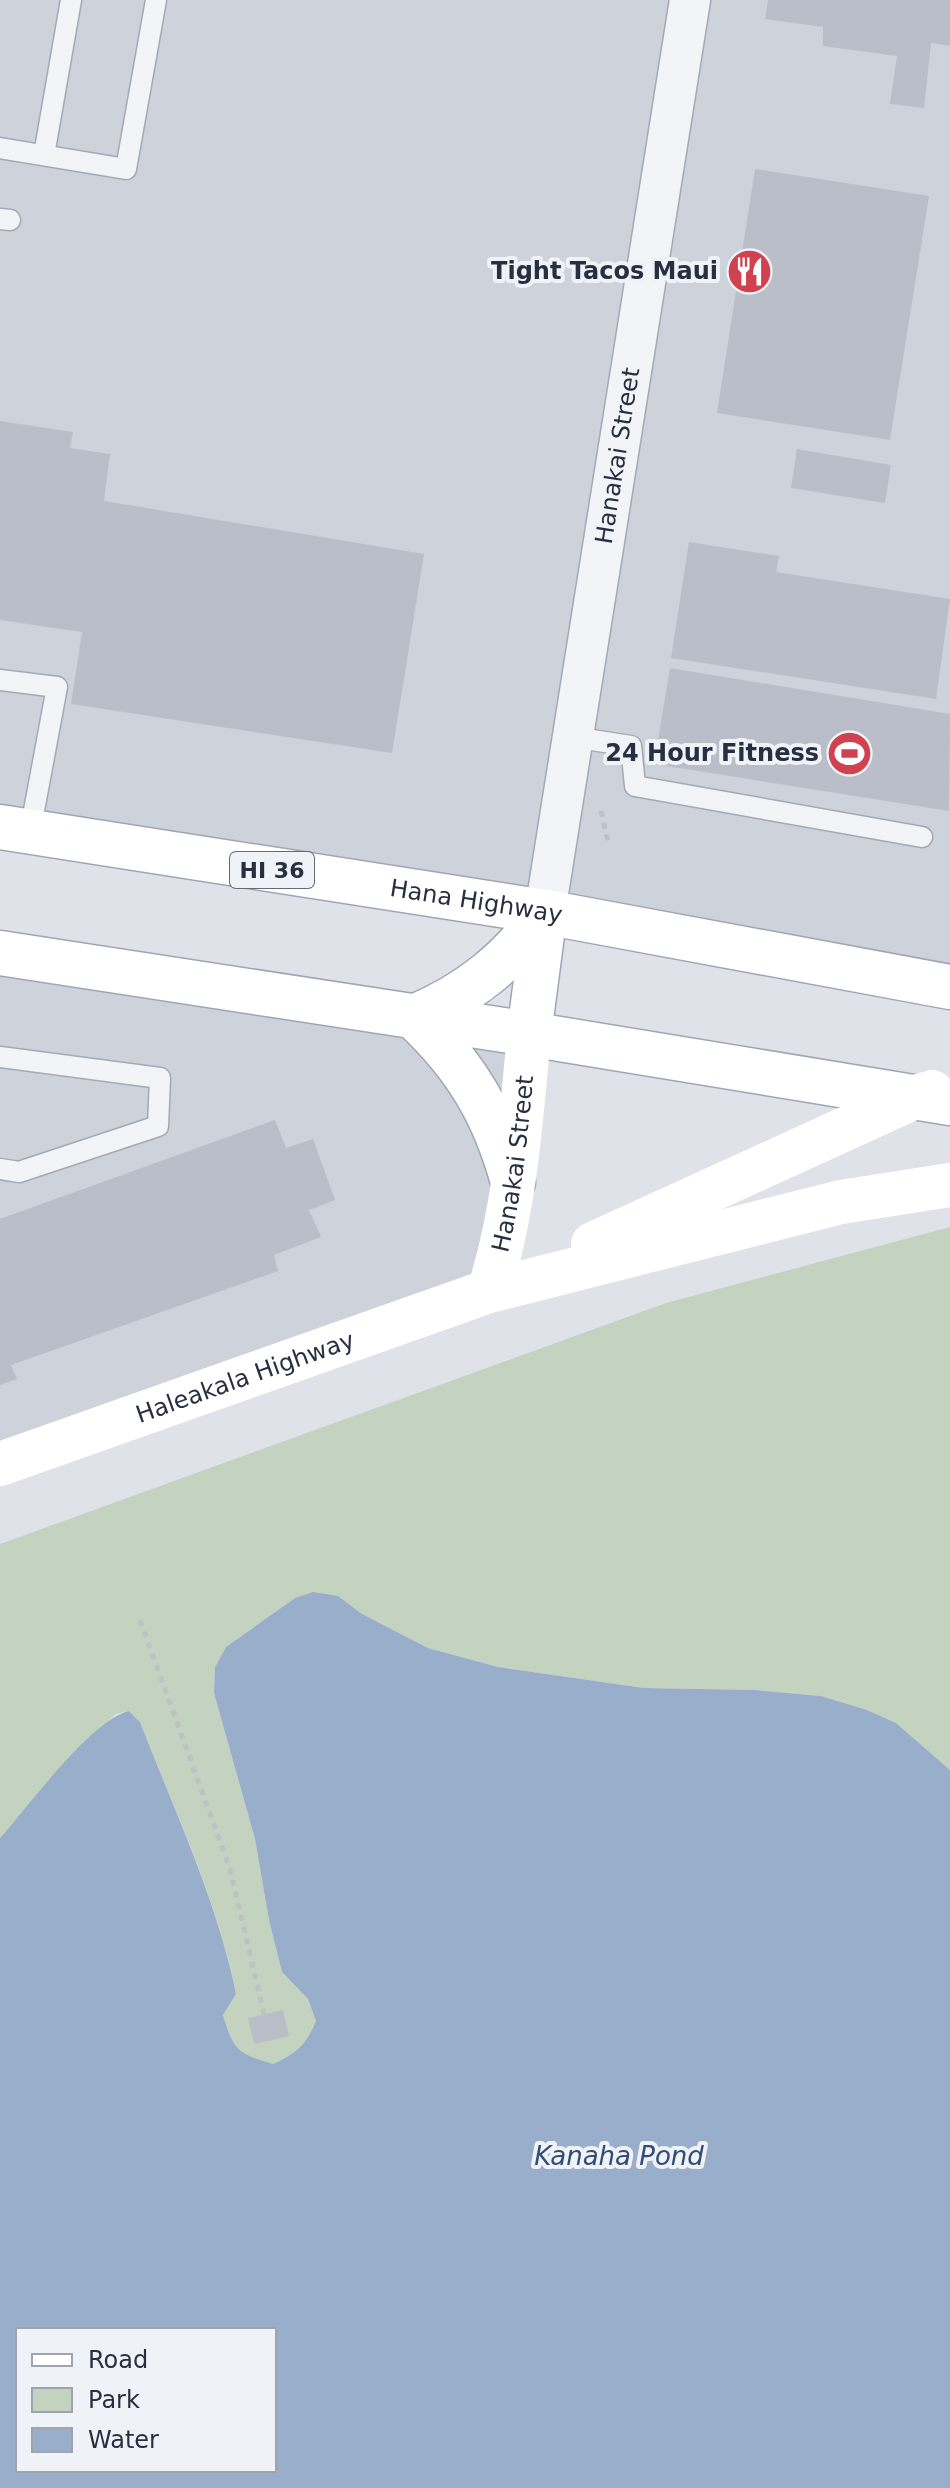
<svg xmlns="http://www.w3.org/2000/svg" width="950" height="2488" font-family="'DejaVu Sans',sans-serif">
  <rect width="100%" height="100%" fill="#dfe3e9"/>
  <path fill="#cdd2db" d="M0 0H950V987L0 827Z
    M0 953 529 1034 489 1291 0 1464Z"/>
  <path fill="#c4d3c0" d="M950 1227V1770L896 1723 867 1710 821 1696 755 1690 644 1688 498 1667 428 1648 362 1614 338 1596 295 1598 226 1647 215 1667 214 1693 255 1839 269 1920 282 1972 308 1999 316 2021C306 2046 298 2053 273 2064 237 2053 234 2051 223 2015L236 1994C218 1900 174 1810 140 1722L129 1711 116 1714 84 1743 0 1838V1544L666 1303Z"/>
  <path fill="#99aeca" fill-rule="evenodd" d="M313 1592 338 1596 362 1614 428 1648 498 1667 644 1688 755 1690 821 1696 867 1710 896 1723 950 1770V2488H0V1838C29 1806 91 1720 129 1711L140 1722C174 1810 217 1900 236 1994L223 2015C234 2051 237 2053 273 2064 297 2053 306 2045 316 2021L308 1999 282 1972 269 1920 255 1839 214 1693 215 1667 226 1647 295 1598ZM18 2330H274V2470H18Z"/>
  <path fill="#babec9" d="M768 0H950V46L931 43 924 108 890 104 897 56 823 46V27L765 19Z
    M755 169 929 196 890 440 717 413Z
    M0 421 73 432 70 448 110 454 104 501 424 554 392 753 71 704 82 632 0 620Z
    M797 449 891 465 885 503 791 488Z
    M689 542 779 556 776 572 950 599 936 699 671 658Z
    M670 668 950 714 949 811 654 764Z
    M275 1120 286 1148 313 1139 335 1200 309 1210 321 1237 274 1255 278 1271 11 1365 17 1379 0 1385V1219Z
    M283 2010 289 2036 254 2044 248 2018Z"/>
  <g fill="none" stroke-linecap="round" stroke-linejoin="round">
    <defs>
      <path id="lane" d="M0 148 126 169 156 0
        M44 155 71 0
        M0 219 10 220
        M0 680 57 687 30 832
        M572 737 631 746 635 786 922 837
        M0 1057 160 1078 158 1126 19 1172 0 1169"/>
      <g id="street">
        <path id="s1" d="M545 912 690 0"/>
      </g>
      <g id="primary">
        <path id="s4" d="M0 827 545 912 950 987"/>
        <path d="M0 953 529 1034 950 1103"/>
        <path d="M414 1017C466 1066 494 1113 513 1182"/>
        <path d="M414 1017C469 994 510 961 545 912"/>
        <path d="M529 1034 545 912"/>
      </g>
    </defs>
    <use href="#lane" stroke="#a4a9b3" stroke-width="23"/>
    <use href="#street" stroke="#a4a9b3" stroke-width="43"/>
    <use href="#primary" stroke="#9ea6b5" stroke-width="47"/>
    <path stroke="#bdc1c8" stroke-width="5" stroke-dasharray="6 6" stroke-linecap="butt" d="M601 811 608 842
      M140 1620 230 1869 264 2014"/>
    <use href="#lane" stroke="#f2f4f7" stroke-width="20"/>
    <use href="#street" stroke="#f2f4f7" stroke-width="40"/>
    <g stroke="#fff" stroke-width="44">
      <path d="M593 1244 915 1097 932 1092"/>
      <path id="s2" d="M489 1291C515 1209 521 1121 529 1034"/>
      <path id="s3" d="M0 1464 489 1291 841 1202 950 1185"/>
    </g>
    <use href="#primary" stroke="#fff" stroke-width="44"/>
  </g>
  <defs>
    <symbol id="restaurant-disc" viewBox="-11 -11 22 22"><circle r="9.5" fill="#d2414f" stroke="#eff2f6"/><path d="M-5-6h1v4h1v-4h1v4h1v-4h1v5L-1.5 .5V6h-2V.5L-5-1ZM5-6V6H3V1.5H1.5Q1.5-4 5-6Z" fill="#fff"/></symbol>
    <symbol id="stadium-disc" viewBox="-11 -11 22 22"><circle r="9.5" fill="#d2414f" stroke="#eff2f6"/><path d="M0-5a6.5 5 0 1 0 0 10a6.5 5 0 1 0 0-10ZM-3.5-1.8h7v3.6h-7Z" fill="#fff"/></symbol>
  </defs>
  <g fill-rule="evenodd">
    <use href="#restaurant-disc" x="724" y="246" width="51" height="51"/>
    <use href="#stadium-disc" x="824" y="728" width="51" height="51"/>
  </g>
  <g text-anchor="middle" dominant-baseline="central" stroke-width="8" stroke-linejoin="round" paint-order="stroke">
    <rect fill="#eff2f6" stroke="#646a77" stroke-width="2" x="230" y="852" width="84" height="36" rx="6"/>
    <g font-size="22" font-weight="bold" fill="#282f41">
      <text x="272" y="870">HI 36</text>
    </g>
    <g font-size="24" font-weight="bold" fill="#282f41" stroke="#eff2f6" text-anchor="end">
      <text x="718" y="271">Tight Tacos Maui</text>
      <text x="819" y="753">24 Hour Fitness</text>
    </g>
    <g font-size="24" fill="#282f41" stroke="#eff2f6">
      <text stroke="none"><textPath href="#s1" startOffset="462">Hanakai Street</textPath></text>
      <text stroke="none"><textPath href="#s4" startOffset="482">Hana Highway</textPath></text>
      <text stroke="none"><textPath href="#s2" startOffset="130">Hanakai Street</textPath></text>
      <text stroke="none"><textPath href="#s3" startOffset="260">Haleakala Highway</textPath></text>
    </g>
    <g font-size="26" font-style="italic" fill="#314c76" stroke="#eff2f6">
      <text x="619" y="2156">Kanaha Pond</text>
    </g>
  </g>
  <rect x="16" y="2328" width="260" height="144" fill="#eff2f6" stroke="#9fa4ae" stroke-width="2"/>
  <rect x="32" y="2354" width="40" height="12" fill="#ffffff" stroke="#9fa4ae" stroke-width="2"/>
  <text x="88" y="2368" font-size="24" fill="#282f41">Road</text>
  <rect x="32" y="2388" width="40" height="24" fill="#c4d3c0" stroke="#9fa4ae" stroke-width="2"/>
  <text x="88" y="2408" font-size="24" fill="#282f41">Park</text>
  <rect x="32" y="2428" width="40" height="24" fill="#99aeca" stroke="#9fa4ae" stroke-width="2"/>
  <text x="88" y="2448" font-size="24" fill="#282f41">Water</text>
</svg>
